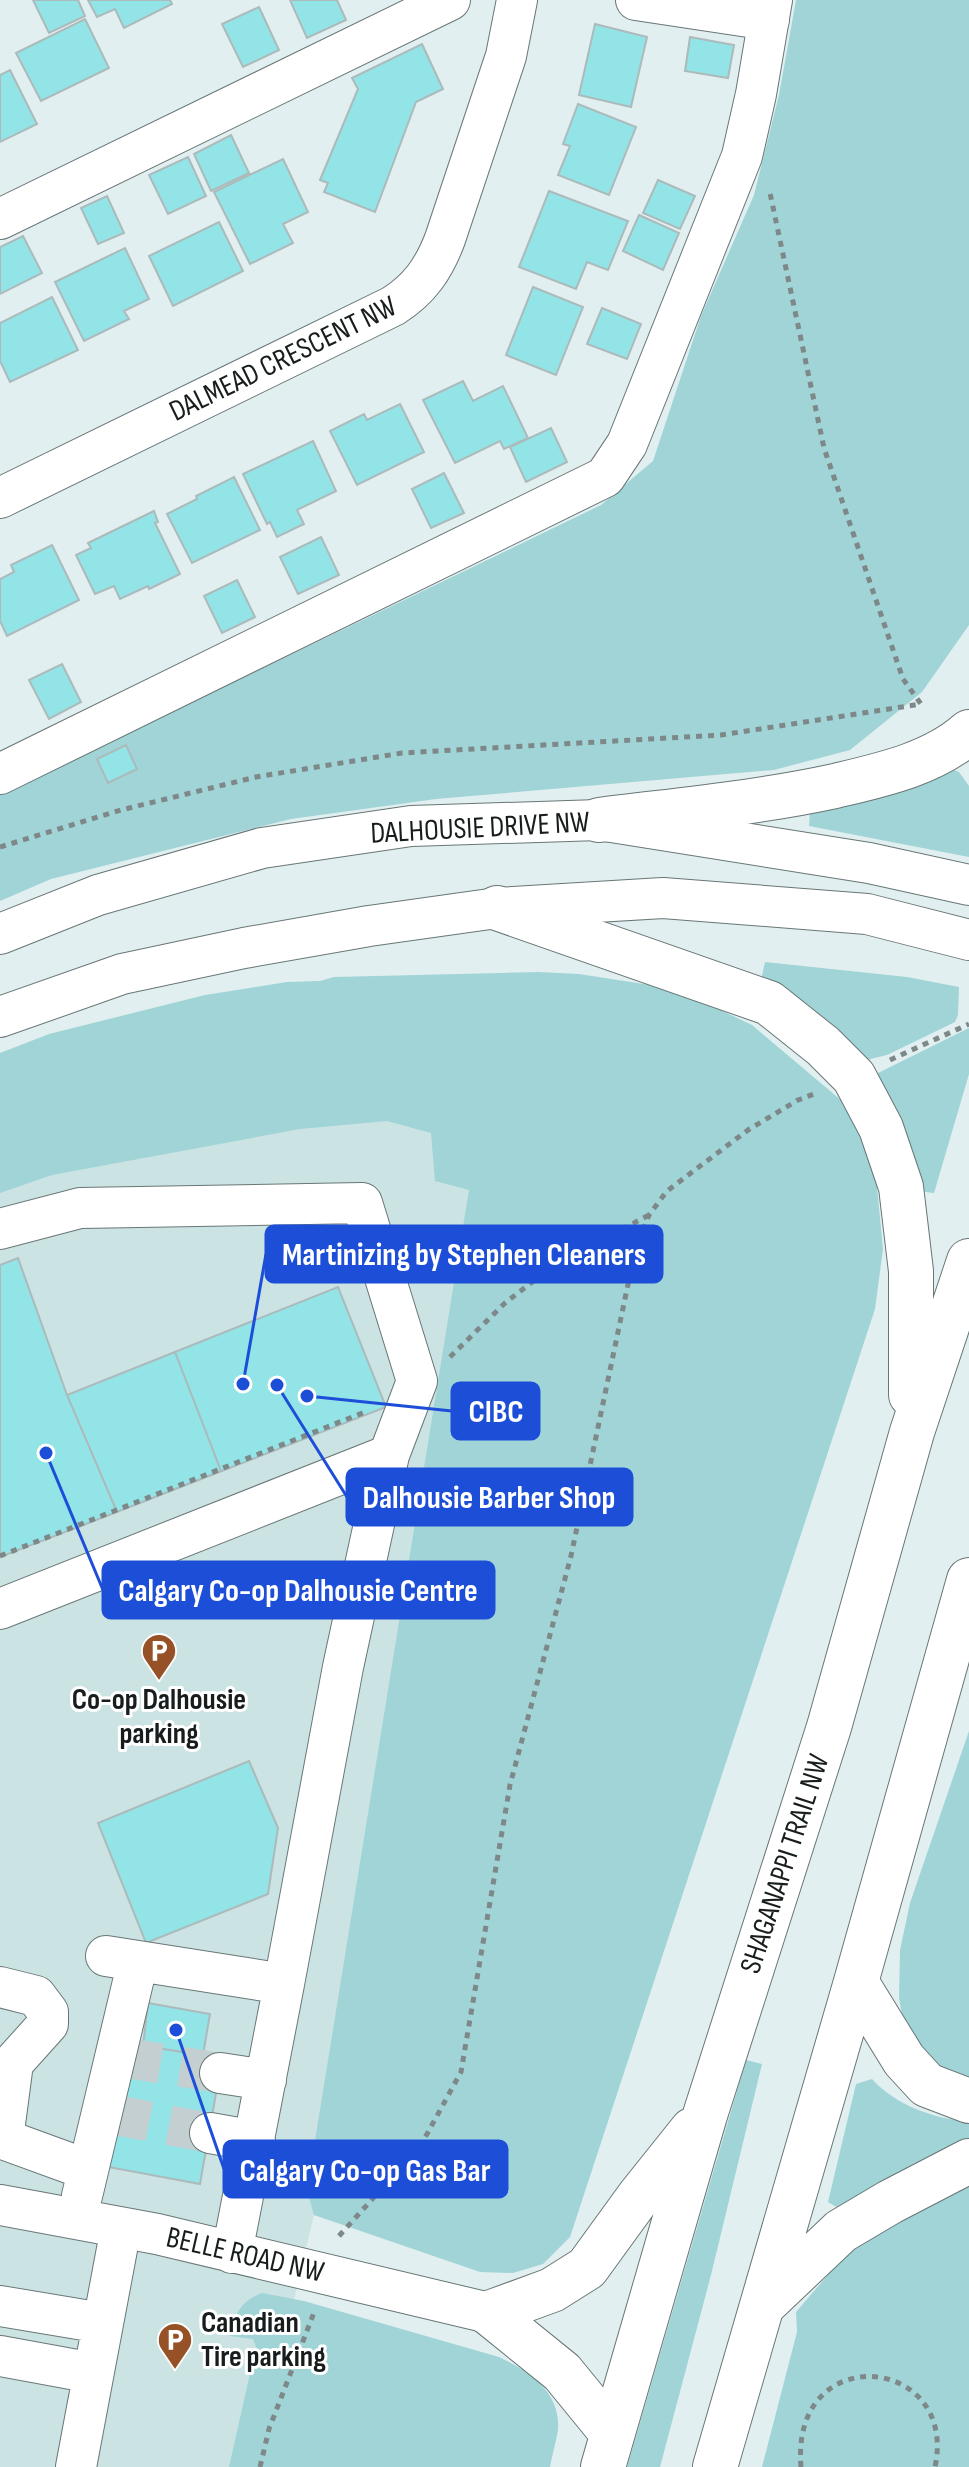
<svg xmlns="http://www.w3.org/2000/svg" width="969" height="2467" font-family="'Sofia Sans Condensed',sans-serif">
  <rect width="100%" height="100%" fill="#e1eff0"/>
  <path fill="#cbe3e3" d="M532 1068 318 2197 255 2467H0V1138Z"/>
  <path fill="#a0d4d6" d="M796 0H969V625L922 692 850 750 774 770 436 799 291 819 51 879 0 901V795L601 505 653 461 701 316 754 195 779 95Z
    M949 768 959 772 969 786V857L809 826 810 810Z
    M765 962 907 977 959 987 958 1015 955 1022 887 1055 870 1059 863 1064 761 980Z
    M538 972 579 974 676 989 752 1025 842 1101 875 1167 883 1249 875 1309 570 2237 543 2264 513 2273 480 2272 314 2215 307 2190 469 1190 435 1181 431 1133 387 1121 300 1129 52 1175 0 1193V1053L49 1034 205 995 287 982 320 981 334 977Z
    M969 1028V1074L934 1193 917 1191 874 1080 878 1073Z
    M969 1731V2081L928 2064 904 2026 899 1998 900 1950 910 1903Z
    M746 2060 762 2064 711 2275 660 2467H627Z
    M872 2079C897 2106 933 2118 969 2122V2143L843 2211 828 2202 856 2084Z
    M969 2182V2467H762L797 2332 796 2312 833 2269 854 2249Z
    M262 2293 304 2301 499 2357C529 2371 561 2392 558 2430 556 2442 552 2455 550 2467H229L256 2347 253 2339 230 2336 228 2332C236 2313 242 2300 262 2293Z"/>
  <path fill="#92e4e7" stroke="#acbabb" stroke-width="2" d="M33 0H78L85 16 49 33Z
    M88 0H170L172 4 124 28 115 9 97 17Z
    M290 0H337L346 20 307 38Z
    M259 7 279 50 243 67 222 24Z
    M85 19 109 68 41 101 16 53Z
    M595 24 647 37 631 107 579 95Z
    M690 37 734 45 728 78 685 71Z
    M422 44 443 89 416 102 375 212 324 192 328 183 320 180 358 89 352 78Z
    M10 70 37 124 0 142V75Z
    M578 104 636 127 609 195 558 175 570 146 563 144Z
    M231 135 249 173 211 191 194 154Z
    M188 157 206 196 168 214 149 175Z
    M283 159 308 212 283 224 293 243 250 264 214 192Z
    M658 180 695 196 680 229 643 213Z
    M549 191 628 221 608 270 587 262 576 289 519 267Z
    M107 196 124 233 98 244 81 208Z
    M639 215 679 233 663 270 623 251Z
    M219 222 243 271 173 306 149 256Z
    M23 236 42 273 0 294V247Z
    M125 248 149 299 124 311 129 319 84 341 55 282Z
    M533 287 583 307 556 375 506 355Z
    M52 297 78 350 10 382 0 361V323Z
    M602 308 641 324 627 359 587 344Z
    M463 381 473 401 503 386 528 438 504 449 500 441 455 463 423 400Z
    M400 404 424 452 357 485 330 431 364 414 367 420Z
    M551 428 567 462 526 482 510 447Z
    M313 441 336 491 297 510 304 524 277 537 270 522 267 524 243 474Z
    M444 473 464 513 431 528 412 489Z
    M234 477 260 530 192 563 167 514 197 499 196 496Z
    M154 511 158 522 155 523 180 574 149 589 148 586 120 599 114 586 95 594 76 555 91 548 88 543Z
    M321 537 339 575 298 594 280 557Z
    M52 545 79 600 7 636 0 621V579L14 572 11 565Z
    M237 580 255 617 222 633 204 596Z
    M62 664 81 702 49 719 29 680Z
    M126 745 137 769 108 783 97 759Z
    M18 1258 67 1395 117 1512 0 1557V1265Z
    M338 1287 386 1407 117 1512 67 1395Z
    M175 1352 221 1471 117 1512 67 1395Z
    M249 1761 278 1828 268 1894 146 1943 98 1823Z
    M148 2003 210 2014 203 2055 143 2046Z
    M123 2042 222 2059 200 2184 103 2166Z"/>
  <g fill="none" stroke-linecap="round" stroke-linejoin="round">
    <path stroke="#c3cfd0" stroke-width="40" stroke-dasharray="40 20" stroke-linecap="butt" d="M121 2057 220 2073
      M110 2114 210 2133"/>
    <defs>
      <path id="minor" d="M636 0 769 20
        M0 219 450 0
        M0 498 393 306C420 289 434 268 445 239L506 56 517 0
        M0 774 605 477 627 444 742 156 756 94 772 0
        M0 934 98 895 262 848 411 826 599 820 869 863 969 885
        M0 1017 122 974 244 948 369 926 497 908 663 898 867 914 969 940
        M0 1229 80 1208 362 1203 417 1381 389 1455 343 1667 284 1984 106 1956
        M0 1609 389 1455
        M0 1987 36 1996 48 2012V2024L13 2063 3 2139 88 2170
        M220 2073 266 2080
        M210 2133 255 2141
        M82 2196 138 1961
        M0 2205 157 2234 489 2313
        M232 2253 284 1984
        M0 2306 102 2323
        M0 2356 93 2373
        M76 2467 121 2228"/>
      <path id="major" d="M599 820C678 810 757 803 835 786 881 775 933 764 969 732
        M497 908 769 1003 823 1046 854 1077 881 1128 901 1187 911 1271V1395
        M856 1982 904 2060 927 2085 969 2101
        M764 2304 841 2231 890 2202 969 2161
        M489 2313 552 2290 587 2268 640 2195 692 2130
        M489 2313 562 2372 611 2432
        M603 2467 705 2115 829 1727 912 1432 969 1261
        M715 2467 856 1982 969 1580"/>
    </defs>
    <use href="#minor" stroke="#697676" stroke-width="42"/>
    <use href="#major" stroke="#697676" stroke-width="46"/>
    <path stroke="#7e8889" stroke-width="5" stroke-dasharray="6 6" stroke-linecap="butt" d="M0 847 121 810 256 777 402 753 721 735 921 704 903 679 824 448 770 193
      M890 1060 969 1024
      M450 1357 505 1303 553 1266 649 1215
      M0 1556 365 1412
      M339 2236 421 2145 461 2072 510 1785 571 1556 635 1251 649 1215 667 1191 748 1130 798 1100 814 1094
      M260 2467 269 2429 315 2310
      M801 2467C790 2338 959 2355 935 2467"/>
    <use href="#minor" stroke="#fff" stroke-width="40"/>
    <use href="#major" stroke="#fff" stroke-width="44"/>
  </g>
  <defs>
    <symbol id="parking-pin" viewBox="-11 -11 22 30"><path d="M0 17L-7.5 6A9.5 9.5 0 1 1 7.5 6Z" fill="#965127" stroke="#fff"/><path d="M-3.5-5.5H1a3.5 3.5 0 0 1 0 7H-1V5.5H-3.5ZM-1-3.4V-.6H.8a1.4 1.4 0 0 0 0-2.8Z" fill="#fff"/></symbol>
  </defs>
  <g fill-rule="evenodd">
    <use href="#parking-pin" x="139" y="1631" width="40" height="54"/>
    <use href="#parking-pin" x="155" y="2320" width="40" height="54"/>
  </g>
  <g text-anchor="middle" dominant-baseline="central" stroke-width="6" stroke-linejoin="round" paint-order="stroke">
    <g font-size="30" fill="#171c1c" stroke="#fff">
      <text transform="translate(283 359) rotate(-26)">DALMEAD CRESCENT NW</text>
      <text transform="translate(480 828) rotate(-3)">DALHOUSIE DRIVE NW</text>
      <text transform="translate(785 1864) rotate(-72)">SHAGANAPPI TRAIL NW</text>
      <text transform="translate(245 2255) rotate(13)">BELLE ROAD NW</text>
    </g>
    <g font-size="30" font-weight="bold" fill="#171c1c" stroke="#fff">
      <text x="159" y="1700">Co-op Dalhousie<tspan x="159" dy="34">parking</tspan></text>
      <text x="201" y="2323" text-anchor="start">Canadian<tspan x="201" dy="34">Tire parking</tspan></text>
    </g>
  </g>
  <path fill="none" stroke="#1d4ed8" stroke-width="3" d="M243 1384L266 1254M307 1396L452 1411M277 1385L347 1497M46 1453L103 1590M176 2030L224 2169"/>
  <g fill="#1d4ed8" stroke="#fff" stroke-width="3">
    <circle cx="243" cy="1384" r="8"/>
    <circle cx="307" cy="1396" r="8"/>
    <circle cx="277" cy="1385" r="8"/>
    <circle cx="46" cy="1453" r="8"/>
    <circle cx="176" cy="2030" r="8"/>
  </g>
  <g fill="#1d4ed8" stroke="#1d4ed8" stroke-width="3">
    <rect x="266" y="1226" width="396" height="56" rx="8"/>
    <rect x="452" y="1383" width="87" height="56" rx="8"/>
    <rect x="347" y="1469" width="285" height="56" rx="8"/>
    <rect x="103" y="1562" width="391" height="56" rx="8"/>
    <rect x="224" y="2141" width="283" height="56" rx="8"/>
  </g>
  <g font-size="32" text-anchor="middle" font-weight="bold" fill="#fff">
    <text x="464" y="1265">Martinizing by Stephen Cleaners</text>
    <text x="496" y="1422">CIBC</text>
    <text x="489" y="1508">Dalhousie Barber Shop</text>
    <text x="298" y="1601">Calgary Co-op Dalhousie Centre</text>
    <text x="365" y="2181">Calgary Co-op Gas Bar</text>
  </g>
</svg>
